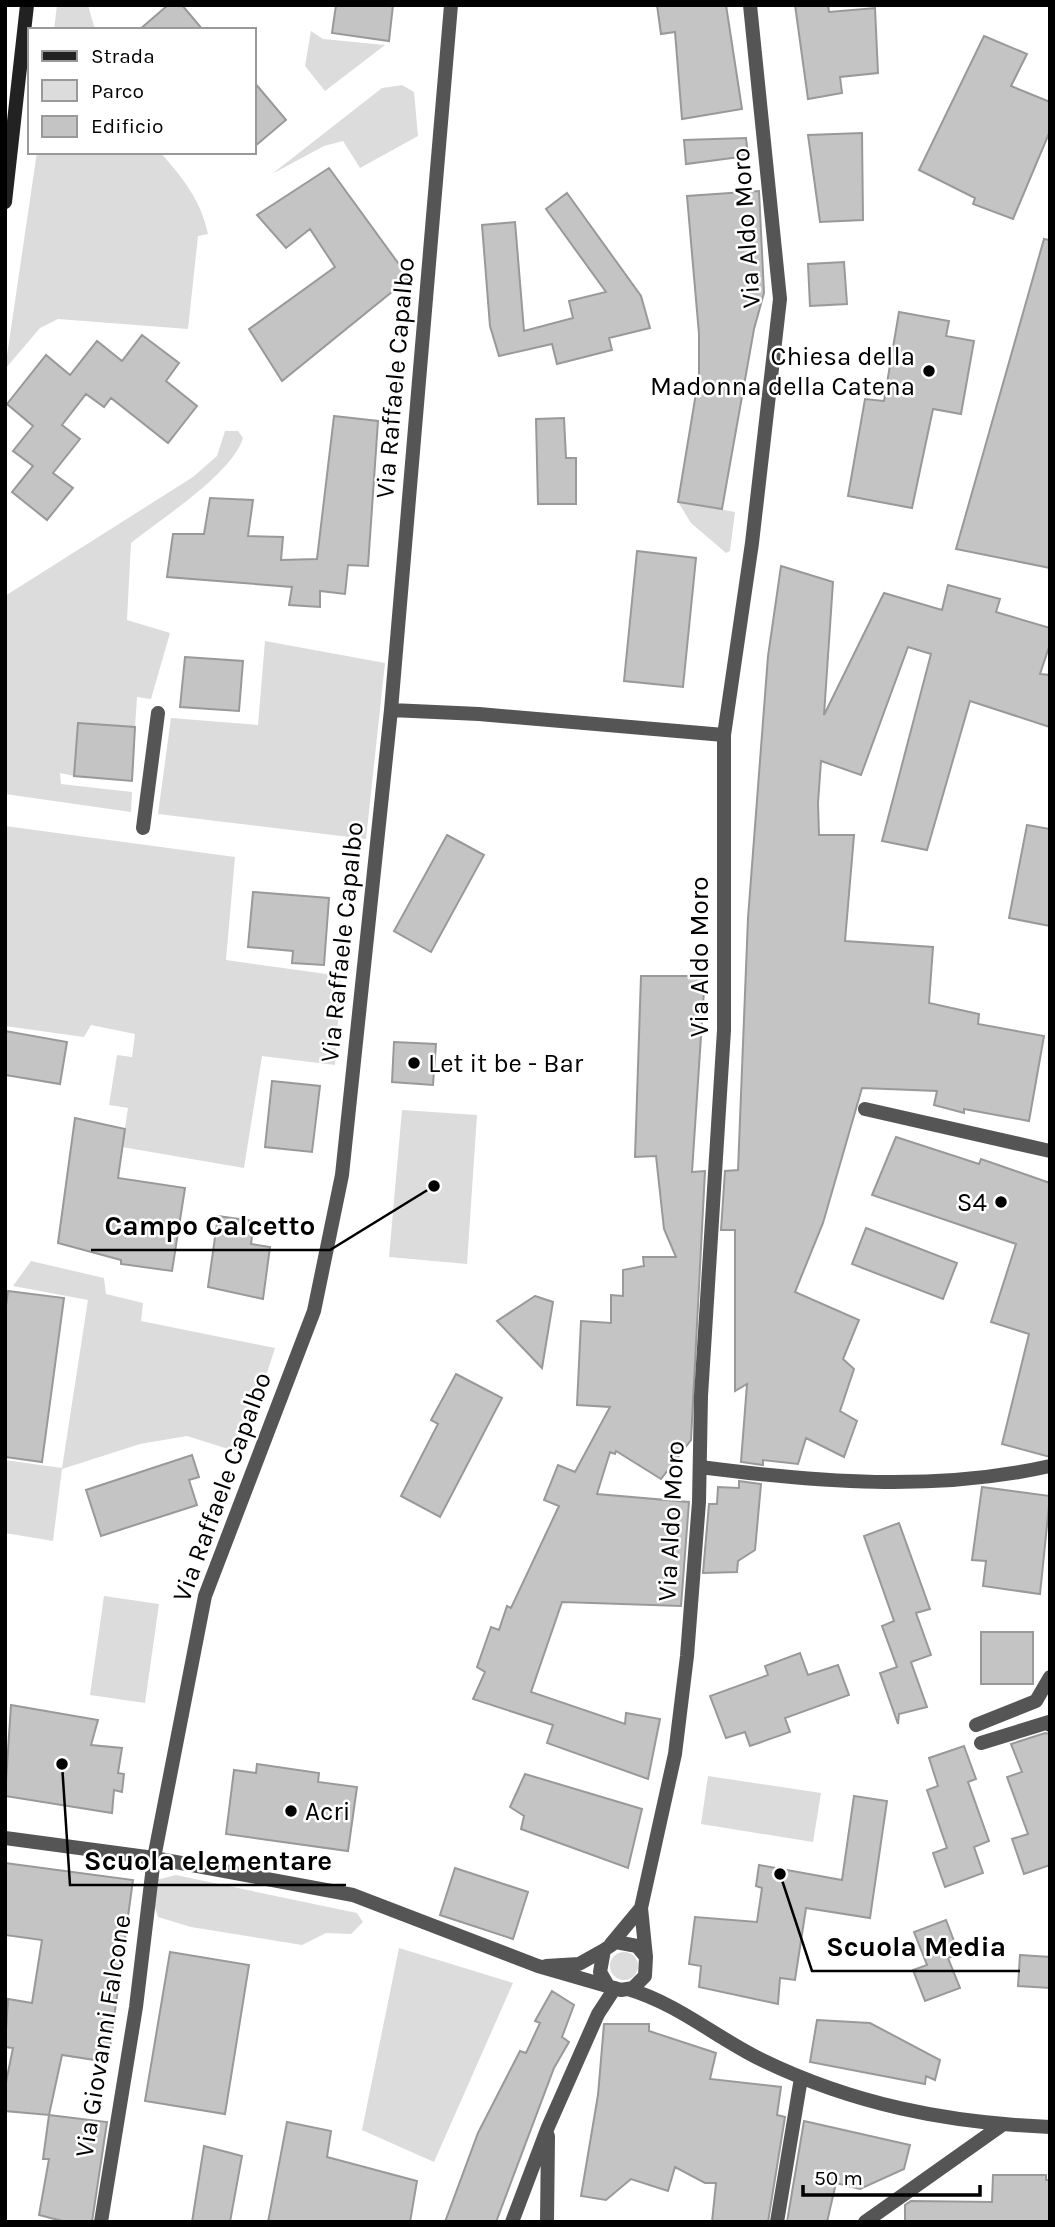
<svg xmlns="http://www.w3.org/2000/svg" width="1055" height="2227" font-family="Karla,sans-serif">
  <rect width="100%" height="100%" fill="#fff"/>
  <path fill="#dcdcdc" d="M57 5H88L95 30H54Z
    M311 31 323 39 385 45 325 91 305 66Z
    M402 85 414 92 418 136 360 168 343 141 324 146 272 174 382 88Z
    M37 152H160C182 177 201 200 208 234L198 236 188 329 58 319 40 328 5 369Z
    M225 431H238L243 438C232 474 162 518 131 543L127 620 170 633 151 699 137 697 135 727 78 723 74 776 60 773 61 784 132 792 131 812 5 794V596L193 477 217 456Z
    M678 502 735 512 730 551 726 553 691 523Z
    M265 641 385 663 366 839 158 814 171 718 258 725Z
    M5 826 235 857 226 960 341 976 335 1065 262 1056 244 1168 122 1147 128 1108 109 1105 117 1055 132 1057 135 1034 91 1025 84 1037 5 1026Z
    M402 1110 477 1115 467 1264 389 1257Z
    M31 1261 104 1278 106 1294 143 1303 141 1321 275 1348 241 1453 187 1436 140 1444 62 1469 53 1541 5 1533V1460L62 1468 88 1300 13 1286Z
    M104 1596 159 1604 145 1703 90 1695Z
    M708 1776 821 1793 813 1842 701 1824Z
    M176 1875 357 1913 363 1922 351 1934 326 1933 302 1945 191 1927 158 1917 155 1908 156 1880Z
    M399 1948 513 1983 434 2162 362 2130Z
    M610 1966a14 14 0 1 1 28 0a14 14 0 1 1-28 0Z"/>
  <path fill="#c4c4c4" stroke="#999" stroke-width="2" d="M168 5H182L203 30H139Z
    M336 5H393L389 41 332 33Z
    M657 5H726L742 109 682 119 675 32 661 34Z
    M795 5H828L829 12 875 8 878 73 840 77 842 93 808 99Z
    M984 36 1027 54 1011 86 1050 102V131L1013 219 973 204 975 198 919 170Z
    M254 82 286 120 254 147Z
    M862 133 863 220 820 222 808 135Z
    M746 138 748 156 686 164 684 140Z
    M329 168 409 278 282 381 249 329 335 267 310 229 286 248 257 215Z
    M759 191 764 293 754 329 722 509 678 502 699 375V334L687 196Z
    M567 193 641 296 650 328 609 338 612 350 557 364 552 344 499 356 490 326 482 225 515 222 524 331 573 318 569 301 606 292 546 209Z
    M1044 239 1050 240V568L956 549Z
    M844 262 847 304 810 306 808 264Z
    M899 312 949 321 946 336 974 341 961 414 933 409 912 508 848 496 865 399 884 401Z
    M142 335 179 363 166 381 197 406 168 443 111 398 104 407 86 394 62 425 80 439 53 473 73 488 47 520 12 492 33 466 13 451 33 426 7 404 46 355 70 375 97 341 122 361Z
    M334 416 378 421 368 566 348 565 345 594 320 591V607L289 605 292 587 167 577 173 534H204L210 498 253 500 248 536 283 537 281 560 317 559Z
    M564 418 566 458H576V504H538L536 419Z
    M637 551 696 558 683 687 624 681Z
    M781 566 833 582 824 715 884 593 942 610 948 585 1000 599 996 612 1050 628V644L1040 674 1050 675V727L970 701 927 850 882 841 931 654 908 647 861 775 821 761 818 803 819 835H854L845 941 933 947 929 1003 979 1014 978 1024 1044 1036 1029 1121 964 1109V1113L934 1105 937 1091 862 1088 823 1223 795 1292 859 1320 843 1359 854 1369 840 1411 857 1421 844 1457 806 1438 798 1464 763 1460V1465L741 1462 747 1384 735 1391V1230H721L725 1171 738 1170 748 918 768 656Z
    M185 657 243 661 239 711 180 707Z
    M78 723 135 727 132 781 74 776Z
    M1027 825 1050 829V926L1009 918Z
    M447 835 484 855 431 952 394 931Z
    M253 892 329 898 324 965 292 963 293 951 248 947Z
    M641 976H705L692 1172 705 1171 691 1440 661 1479 616 1451 615 1454 610 1452 597 1494 689 1502 681 1606 562 1602 531 1692 625 1724 626 1713 660 1719 648 1779 547 1743 553 1725 473 1699 485 1672 477 1667 491 1627 499 1630 507 1606 511 1608 559 1506 544 1500 558 1465 575 1472 610 1407 577 1405 581 1321 611 1323V1295L623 1296V1270L644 1266 643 1257H676L664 1229 656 1156 635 1157Z
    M5 1031 67 1042 60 1084 5 1075Z
    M394 1042 436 1044 433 1085 392 1082Z
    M272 1081 320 1086 312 1152 265 1147Z
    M75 1118 125 1129 118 1178 185 1188 172 1271 121 1264V1260L58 1243Z
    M896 1137 979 1164 981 1159 1050 1183V1457L1002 1444 1029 1334 991 1322 1016 1244 872 1195Z
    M218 1216 254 1221 251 1244 270 1247 263 1299 208 1287Z
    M866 1228 957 1263 943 1299 852 1264Z
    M8 1291 64 1298 42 1462 5 1457V1313Z
    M535 1296 553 1302 542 1368 497 1321Z
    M456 1374 502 1398 440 1517 401 1496 438 1424 431 1420Z
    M192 1455 199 1477 189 1480 197 1505 101 1536 86 1490Z
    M739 1481 761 1484 755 1550 738 1561 737 1572 703 1573 709 1504H717L718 1487 739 1488Z
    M982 1487 1050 1496 1040 1594 983 1586 986 1561 972 1560Z
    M899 1523 930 1609 916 1613 931 1655 911 1662 927 1707 899 1714 898 1724 880 1673 897 1667 882 1626 894 1621 864 1536Z
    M981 1632H1033V1684H981Z
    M800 1653 808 1675 838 1665 849 1695 785 1718 790 1732 750 1746 745 1732 726 1738 710 1696 768 1675 765 1666Z
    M11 1705 98 1720 91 1745 122 1748 118 1773 124 1774 122 1792 114 1790 112 1813 5 1796Z
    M1045 1733 1050 1734V1865L1024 1874 1012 1839 1028 1834 1007 1777 1022 1772 1011 1744Z
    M964 1746 976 1779 968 1782 989 1841 974 1847 983 1873 945 1887 933 1853 947 1848 927 1790 938 1786 929 1758Z
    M257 1764 319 1773 318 1782 357 1787 348 1851 226 1834 234 1770 256 1773Z
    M525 1774 642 1809 628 1868 521 1829 524 1816 510 1807Z
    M854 1796 887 1801 870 1918 806 1908 795 1980 780 1978 778 2004 699 1987 701 1966 689 1964 695 1917 757 1922 762 1888 756 1886 759 1865 842 1880Z
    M5 1863 133 1880 108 2062 62 2055 49 2115 5 2111V2087L13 2048 5 2047 8 1999 32 2003 42 1940 5 1935Z
    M455 1868 528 1892 513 1939 440 1915Z
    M946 1920 959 1954 948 1958 960 1988 925 2001 913 1970 927 1965 914 1932Z
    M170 1952 249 1965 225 2114 145 2101Z
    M1020 1955 1050 1957V1988L1018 1986Z
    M552 1991 574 2005 562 2037 569 2042 554 2068 496 2222H445L478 2133 520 2051 526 2053 540 2023 535 2021Z
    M817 2020 870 2023 940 2060 935 2080 926 2076 925 2084 810 2062Z
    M604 2024H649V2031L716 2053 710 2079 781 2087 777 2115 785 2117 768 2222H712L716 2183H705L675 2167 668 2191 631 2179 606 2200 581 2196 598 2095Z
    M49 2115 107 2122 92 2222H66L39 2215 49 2159H43Z
    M804 2121 910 2145 904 2169 860 2189 836 2183 827 2222H787Z
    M287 2122 331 2131 327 2157 417 2181 410 2222H268Z
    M204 2146 242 2156 230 2222H192Z
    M993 2175H1046V2180H1050V2221L905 2222V2205L911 2201 992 2202Z"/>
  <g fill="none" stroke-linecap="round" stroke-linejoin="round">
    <path stroke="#555" stroke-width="14" d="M391 710 479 714 724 735
      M143 828 158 713
      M865 1109 1050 1151
      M700 1467C817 1482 934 1492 1050 1466
      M976 1725 1036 1701 1050 1677
      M981 1743 1049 1722 1050 1725
      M5 1838 154 1858 353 1895 538 1966 621 1990 633 1988 645 1976 646 1957 637 1946 616 1942 604 1950 600 1972 607 1984
      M611 1944 641 1908
      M646 1957 641 1908 675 1754 687 1656 699 1502 701 1396 724 1030V735L752 543 780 299 750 5
      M546 1966 579 1964 604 1950
      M628 1989C678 2004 714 2036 760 2059 852 2104 947 2123 1050 2127
      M101 2222 136 2007 154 1858 205 1596 314 1311 342 1175 391 710 451 5
      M512 2222 548 2127 598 2014 615 1988
      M547 2222 548 2136
      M777 2222 801 2078
      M865 2222 1002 2125"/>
    <path stroke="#222" stroke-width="14" d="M5 202 27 5"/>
  </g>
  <g fill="#000" stroke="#fff" stroke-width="2.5">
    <circle cx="929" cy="371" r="7"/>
    <circle cx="414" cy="1063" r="7"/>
    <circle cx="1001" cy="1202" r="7"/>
    <circle cx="291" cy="1811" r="7"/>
  </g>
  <g text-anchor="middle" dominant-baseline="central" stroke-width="5" stroke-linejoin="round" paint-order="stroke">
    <g font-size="26" fill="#000" stroke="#fff">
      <text transform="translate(746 228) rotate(-94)">Via Aldo Moro</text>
      <text transform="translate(395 378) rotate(-85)">Via Raffaele Capalbo</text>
      <text transform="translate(342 942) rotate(-84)">Via Raffaele Capalbo</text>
      <text transform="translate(699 957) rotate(-90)">Via Aldo Moro</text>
      <text transform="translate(222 1487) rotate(-70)">Via Raffaele Capalbo</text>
      <text transform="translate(671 1521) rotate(-87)">Via Aldo Moro</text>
      <text transform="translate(103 2036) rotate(-81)">Via Giovanni Falcone</text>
    </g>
    <g font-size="26" fill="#000" stroke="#fff" text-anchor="end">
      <text x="915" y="356">Chiesa della<tspan x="915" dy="30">Madonna della Catena</tspan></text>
      <text x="428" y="1063" text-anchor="start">Let it be - Bar</text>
      <text x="987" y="1202">S4</text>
      <text x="305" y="1811" text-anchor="start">Acri</text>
    </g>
  </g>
  <path fill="none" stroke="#000" stroke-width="2.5" d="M434 1186L330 1250H91M62 1764L70 1885H346M780 1874L812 1971H1020"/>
  <g fill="#000" stroke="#fff" stroke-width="2.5">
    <circle cx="434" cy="1186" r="7"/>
    <circle cx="62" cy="1764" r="7"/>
    <circle cx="780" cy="1874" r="7"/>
  </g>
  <g font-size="28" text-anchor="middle" font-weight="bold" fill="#000" stroke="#fff" stroke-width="5" stroke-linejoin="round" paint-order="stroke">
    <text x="210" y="1235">Campo Calcetto</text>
    <text x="208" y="1870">Scuola elementare</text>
    <text x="916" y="1956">Scuola Media</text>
  </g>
  <rect width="1055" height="2227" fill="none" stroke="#000000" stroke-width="14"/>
  <rect x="28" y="28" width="228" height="126" fill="#ffffff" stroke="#999999" stroke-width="2"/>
  <rect x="42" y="51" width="35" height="10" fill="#222222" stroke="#999999" stroke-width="2"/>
  <text x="91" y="63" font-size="21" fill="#000000">Strada</text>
  <rect x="42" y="80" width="35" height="21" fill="#dcdcdc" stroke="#999999" stroke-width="2"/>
  <text x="91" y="98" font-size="21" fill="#000000">Parco</text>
  <rect x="42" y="116" width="35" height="21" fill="#c4c4c4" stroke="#999999" stroke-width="2"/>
  <text x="91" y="133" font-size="21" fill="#000000">Edificio</text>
  <path d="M803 2185v10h177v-10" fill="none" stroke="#000000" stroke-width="3.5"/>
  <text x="814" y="2185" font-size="21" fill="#000000" stroke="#ffffff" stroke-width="5" paint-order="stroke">50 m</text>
</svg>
